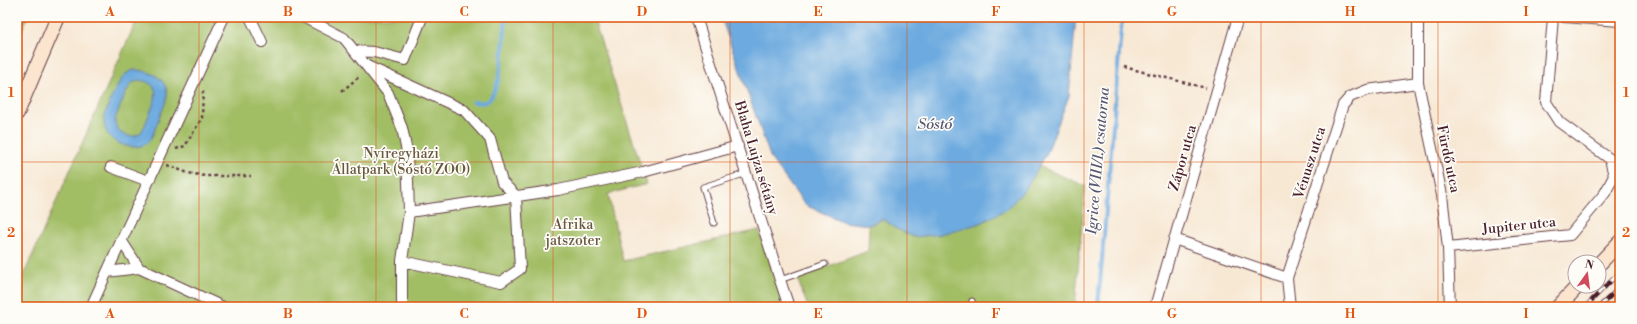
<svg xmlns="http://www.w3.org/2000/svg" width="1637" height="324" font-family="'Libre Bodoni',serif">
  <rect width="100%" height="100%" fill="#fdfcf7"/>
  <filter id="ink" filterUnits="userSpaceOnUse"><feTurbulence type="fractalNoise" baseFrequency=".025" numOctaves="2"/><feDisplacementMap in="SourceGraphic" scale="8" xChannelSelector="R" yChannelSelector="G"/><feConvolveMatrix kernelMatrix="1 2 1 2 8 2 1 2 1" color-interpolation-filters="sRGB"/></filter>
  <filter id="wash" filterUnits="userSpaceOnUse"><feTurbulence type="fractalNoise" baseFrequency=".012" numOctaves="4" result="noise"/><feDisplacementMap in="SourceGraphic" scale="16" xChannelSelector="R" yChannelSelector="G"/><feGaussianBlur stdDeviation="0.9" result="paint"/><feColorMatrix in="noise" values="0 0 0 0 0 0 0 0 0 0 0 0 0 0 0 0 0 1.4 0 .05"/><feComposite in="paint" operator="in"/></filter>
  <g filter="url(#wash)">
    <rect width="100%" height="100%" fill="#f7e8d4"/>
    <path fill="#a2be65" stroke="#766e48" d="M138 17H593L647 184 608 194 623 261 759 230 785 307H17V290Z
      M1039 166 1085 186 1075 307H808L797 278 868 251 869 225 883 219 897 229 1025 189Z"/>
    <path fill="#81a55a" stroke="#666242" d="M17 17H28L17 41Z"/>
    <path fill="#6daadf" stroke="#5c6485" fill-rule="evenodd" d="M721 17H1076L1069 96 1046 155 1025 189 1008 208 981 223 941 234 914 237 897 229 883 219 869 225 844 222 805 205 771 159Z
      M134 70C147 70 165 76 167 92 168 101 161 112 158 121 155 128 153 138 147 143 138 150 124 147 115 141 108 137 104 129 104 121 104 112 119 79 126 74 128 72 131 71 134 70ZM139 80C163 84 156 98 149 115 146 121 144 132 137 135 133 137 129 136 125 135 120 133 115 127 115 121 116 115 127 89 131 84 133 82 137 81 139 80Z"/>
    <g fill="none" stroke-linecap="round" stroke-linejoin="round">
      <path stroke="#6daadf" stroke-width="4" d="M473 102C476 102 482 103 485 102 503 95 504 34 506 17
        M1098 307 1122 17"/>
    </g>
  </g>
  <g filter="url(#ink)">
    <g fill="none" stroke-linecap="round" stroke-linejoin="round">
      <defs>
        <path id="lane" d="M714 223 703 187 747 173
          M780 280 825 264
          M972 301 973 307"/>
        <path id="street" d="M250 17 262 42
          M303 17 344 38 388 93 402 128 407 152 409 212 402 261V307
          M696 17 780 280 789 307
          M1418 17V83L1442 195 1448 248 1450 307
          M1564 17 1620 21
          M355 51 374 52 405 60 421 20 420 17
          M367 66 464 110 490 139 502 182 516 196 520 269 501 282 402 261
          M111 167 148 181
          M409 212 558 190 643 172 738 146
          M1174 239 1287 278
          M121 240 139 268
          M1448 248 1570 235 1605 193 1614 176 1610 159 1559 122 1546 102 1553 17
          M91 307 107 272
          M223 307 139 268 107 272 224 17
          M1155 307 1238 17
          M1290 307 1287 278 1343 105 1350 97 1367 90 1418 83"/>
        <path id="secondary" d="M17 113 58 17
          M1599 264 1620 242
          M1558 307 1578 286"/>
      </defs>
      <use href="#lane" stroke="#643d44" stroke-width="7"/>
      <use href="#street" stroke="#643d44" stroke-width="12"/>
      <use href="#secondary" stroke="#643d44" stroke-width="16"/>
      <path stroke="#643d44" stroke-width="2.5" stroke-dasharray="3 3" stroke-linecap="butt" d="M1124 67 1206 88
        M342 91 360 76
        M176 149 185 146 202 118 203 91
        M167 165 188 173 205 176H251"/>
      <use href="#lane" stroke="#fff" stroke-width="5"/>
      <use href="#street" stroke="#fff" stroke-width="10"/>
      <use href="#secondary" stroke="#fbe5cf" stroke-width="14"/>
      <defs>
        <path id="rail" d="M1585 307 1620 272
          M1599 307 1620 287"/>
      </defs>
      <use href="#rail" stroke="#4a1f2b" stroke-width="4.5"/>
      <use href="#rail" stroke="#fdfcf7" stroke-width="3" stroke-dasharray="9" stroke-linecap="butt"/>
    </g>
  </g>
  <path fill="none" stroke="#e0560e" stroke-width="1" stroke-opacity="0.55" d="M199 17V307M376 17V307M553 17V307M730 17V307M907 17V307M1084 17V307M1261 17V307M1438 17V307M17 162H1620"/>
  <g text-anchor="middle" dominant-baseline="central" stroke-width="3.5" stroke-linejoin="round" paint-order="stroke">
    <g font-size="14" fill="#69573f" stroke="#fdfcf7">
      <text x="401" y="154">Nyíregyházi<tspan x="401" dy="16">Állatpark (Sóstó ZOO)</tspan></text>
      <text x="573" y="225">Afrika<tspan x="573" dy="16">jatszoter</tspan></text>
    </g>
    <g font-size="14" fill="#4a1f2b" stroke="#fdfcf7">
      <text transform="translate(756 158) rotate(73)">Blaha Lujza sétány</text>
      <text transform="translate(1183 158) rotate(-74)">Zápor utca</text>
      <text transform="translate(1448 159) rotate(78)">Fürdő utca</text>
      <text transform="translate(1310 163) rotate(-72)">Vénusz utca</text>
      <text transform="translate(1519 226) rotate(-6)">Jupiter utca</text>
    </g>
    <g font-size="15" font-style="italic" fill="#585773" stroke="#fdfcf7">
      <text x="935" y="124">Sóstó</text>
      <text transform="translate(1098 161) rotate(-85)">Igrice (VIII/1.) csatorna</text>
    </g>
  </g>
  <rect width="1637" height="324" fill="none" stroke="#fdfcf7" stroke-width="44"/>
  <g transform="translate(1587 274) rotate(14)"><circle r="19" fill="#fdfcf7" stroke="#b5a4a5"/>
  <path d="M0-3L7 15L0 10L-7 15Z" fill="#d1495b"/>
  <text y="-6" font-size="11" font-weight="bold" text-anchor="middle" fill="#4a1f2b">N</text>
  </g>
  <rect x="22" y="22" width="1593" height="280" fill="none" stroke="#e0560e" stroke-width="1.5"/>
  <g font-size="13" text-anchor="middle" font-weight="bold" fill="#e0560e">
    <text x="110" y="16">A</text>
    <text x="288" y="16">B</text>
    <text x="464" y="16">C</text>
    <text x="642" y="16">D</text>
    <text x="818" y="16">E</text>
    <text x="996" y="16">F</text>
    <text x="1172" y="16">G</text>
    <text x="1350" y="16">H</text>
    <text x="1526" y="16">I</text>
    <text x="11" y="97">1</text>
    <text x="1626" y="97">1</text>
    <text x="11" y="237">2</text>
    <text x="1626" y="237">2</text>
    <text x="110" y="318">A</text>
    <text x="288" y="318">B</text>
    <text x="464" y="318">C</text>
    <text x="642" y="318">D</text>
    <text x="818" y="318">E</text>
    <text x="996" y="318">F</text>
    <text x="1172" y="318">G</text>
    <text x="1350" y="318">H</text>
    <text x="1526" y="318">I</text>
  </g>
</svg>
